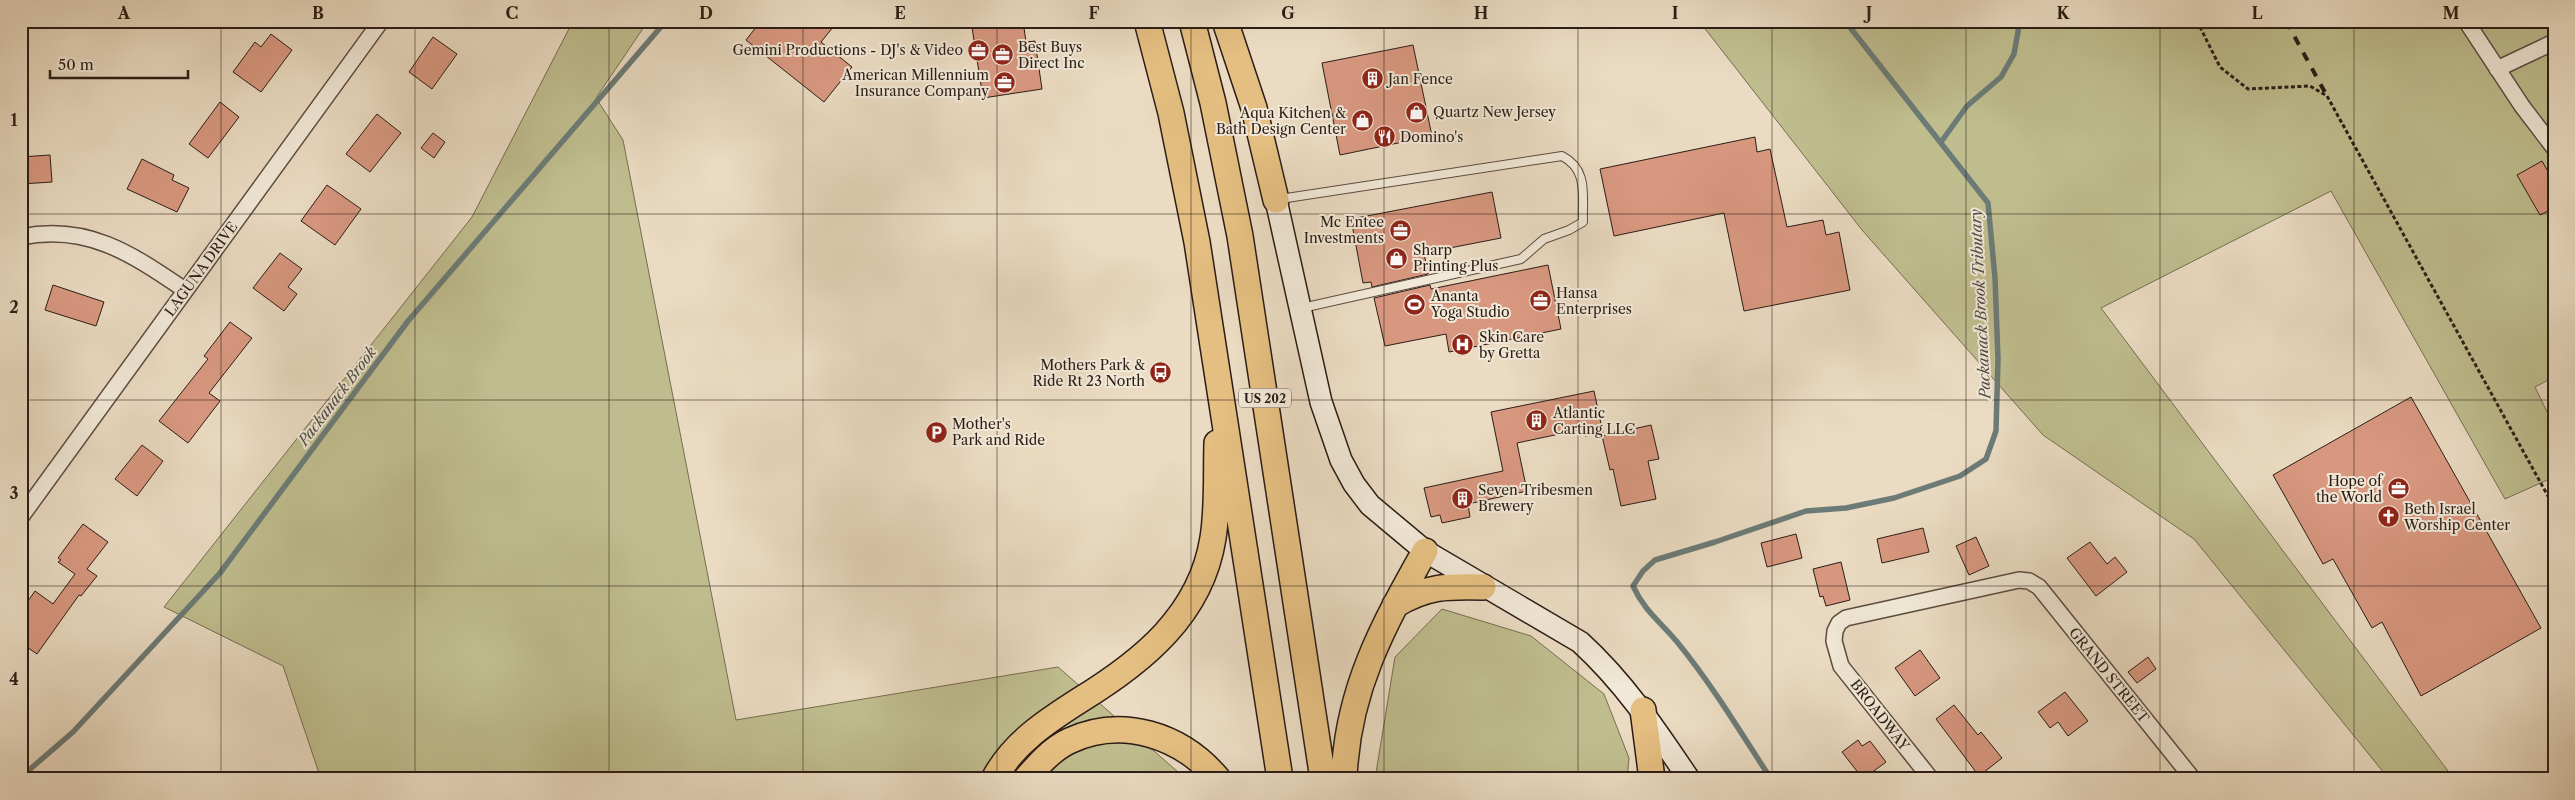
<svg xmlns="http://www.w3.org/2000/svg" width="2575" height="800" font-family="'Libre Caslon Text',serif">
  <rect width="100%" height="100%" fill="#eadbc2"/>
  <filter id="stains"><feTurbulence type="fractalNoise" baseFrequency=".004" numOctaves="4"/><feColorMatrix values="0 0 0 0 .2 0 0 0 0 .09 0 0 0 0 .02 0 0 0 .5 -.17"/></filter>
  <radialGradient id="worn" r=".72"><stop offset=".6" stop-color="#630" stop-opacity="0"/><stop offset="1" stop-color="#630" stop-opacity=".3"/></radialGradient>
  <path fill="#bfbd8e" stroke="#756d52" d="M573 21H648L596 98 623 140 736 720 1058 667 1186 779H321L283 666 164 607 472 217Z
    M1699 21H2554V377L2535 387 2554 426V477L2505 499 2331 191 2101 308 2454 779H2389L2194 539 2043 435 1862 230Z
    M1442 609 1531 636 1604 694 1629 758 1627 779H1375L1395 657Z"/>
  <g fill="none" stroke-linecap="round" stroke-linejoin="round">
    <path stroke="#6c7b77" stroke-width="5.5" d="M1941 142 1967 106 2001 77 2014 54 2019 26 2025 21
      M21 777 73 732 220 573 408 321 666 21
      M1771 779C1741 733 1713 686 1678 643 1661 622 1645 612 1633 586L1643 571 1655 560 1715 542 1806 511 1846 508 1894 498 1960 476 1986 459 1996 431 1998 359 1995 278 1988 203 1845 21"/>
  </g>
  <path fill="#d89880" stroke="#2b1d16" d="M761 21H838L821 42 852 67 824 102 746 40Z
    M971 21H1023L1026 42 1035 41 1042 89 983 98Z
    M271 34 292 50 261 92 233 72 255 42 261 47Z
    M433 37 457 54 432 89 409 72Z
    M1413 45 1432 136 1340 155 1322 63Z
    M220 102 239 117 208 158 189 144Z
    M377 114 401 133 370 172 346 154Z
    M433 133 445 142 434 158 421 148Z
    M1755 137 1757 152 1770 149 1787 227 1823 220 1826 235 1839 232 1850 290 1744 311 1724 213 1614 236 1600 169Z
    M50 155 52 182 21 184V157Z
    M142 159 174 175 172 180 189 188 177 212 127 189Z
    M2542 161 2554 182V208L2540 215 2517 175Z
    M327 185 361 209 335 245 301 221Z
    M1492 192 1501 238 1424 253 1428 274 1372 287 1371 282 1363 283 1351 219Z
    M280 253 302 269 288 287 297 294 284 311 253 288Z
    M1548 265 1561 329 1449 352 1446 334 1385 346 1374 298 1430 285 1431 289Z
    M53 285 104 302 96 326 45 310Z
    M230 322 252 338 209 393 220 401 188 443 159 421 208 359 204 356Z
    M1594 391 1603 433 1585 436 1583 429 1517 443 1527 491 1468 504 1470 517 1442 523 1440 515 1431 517 1424 488 1503 471 1491 412Z
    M2411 397 2541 628 2421 696 2382 622 2372 628 2333 559 2323 564 2273 475Z
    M1651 425 1659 459 1648 461 1656 499 1621 506 1613 469 1610 470 1602 436Z
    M142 445 163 461 137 496 115 479Z
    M83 524 108 542 87 569 97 576 81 596 79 595 37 654 21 643V611L35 591 53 604 75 574 58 562 61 560 58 558Z
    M1923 528 1929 552 1882 563 1877 539Z
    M1796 534 1802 558 1767 567 1761 543Z
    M1976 537 1989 566 1969 575 1956 546Z
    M2090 542 2107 564 2115 557 2127 572 2096 596 2067 558Z
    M1841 562 1850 600 1826 606 1823 596 1820 597 1813 569Z
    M1920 650 1940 678 1915 696 1895 668Z
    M2148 657 2156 669 2137 683 2128 672Z
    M2065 692 2088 721 2068 736 2058 722 2050 728 2038 712Z
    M1954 705 1978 735 1981 732 2002 758 1979 776 1936 719Z
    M1858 740 1862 746 1870 741 1886 762 1863 779 1842 752Z"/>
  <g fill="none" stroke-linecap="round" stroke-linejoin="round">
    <defs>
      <path id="service" d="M1280 199 1562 156C1589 170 1582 196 1583 222L1569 230 1544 239 1521 259 1302 308"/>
      <path id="minor" d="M2466 21 2522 106 2554 148
        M2497 69 2554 42
        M21 237C88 223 133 255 185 290
        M21 517 381 21
        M1931 779 1841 666 1834 641 1835 631 1839 623 1846 618 2019 580 2029 581 2039 587 2193 779"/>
      <path id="secondary" d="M1276 200 1321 402 1341 460 1354 484 1370 505 1425 551 1580 642C1624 682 1656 730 1689 779"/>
      <path id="trunk" d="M1147 21 1171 113 1197 242 1280 779
        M1192 21 1213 103 1240 236 1323 779
        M1225 21 1254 108 1276 200
        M1395 605C1427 586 1447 586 1483 587
        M1643 710 1652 779
        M994 779C1013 743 1047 721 1080 700 1142 662 1201 615 1213 538 1218 507 1216 475 1217 443
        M1026 779C1038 765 1052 749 1069 741 1122 716 1181 735 1218 779
        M1344 779C1347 690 1383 626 1425 551"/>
    </defs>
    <use href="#service" stroke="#5b4c41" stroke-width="10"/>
    <use href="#minor" stroke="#5b4c41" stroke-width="18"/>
    <use href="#secondary" stroke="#2b1d16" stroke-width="24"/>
    <use href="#trunk" stroke="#2b1d16" stroke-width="28"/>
    <path stroke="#2b1d16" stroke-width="3" stroke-dasharray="4 2.5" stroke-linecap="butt" d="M2197 21 2220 67 2248 89 2310 86 2327 96 2554 507"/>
    <use href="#service" stroke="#f1e8d7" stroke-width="8"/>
    <use href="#minor" stroke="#f1e8d7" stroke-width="15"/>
    <use href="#secondary" stroke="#f1e8d7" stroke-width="21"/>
    <use href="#trunk" stroke="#e5be81" stroke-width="25"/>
    <path stroke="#2b1d16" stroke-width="4" stroke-dasharray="9 9" stroke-linecap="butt" d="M2286 21 2327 96"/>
  </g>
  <path fill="none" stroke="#2b1d16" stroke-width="1" stroke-opacity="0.55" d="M221 21V779M415 21V779M609 21V779M803 21V779M997 21V779M1191 21V779M1384 21V779M1578 21V779M1772 21V779M1966 21V779M2160 21V779M2354 21V779M21 214H2554M21 400H2554M21 586H2554"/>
  <defs>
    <symbol id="office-disc" viewBox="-11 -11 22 22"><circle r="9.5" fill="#8f2418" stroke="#f1e8d7"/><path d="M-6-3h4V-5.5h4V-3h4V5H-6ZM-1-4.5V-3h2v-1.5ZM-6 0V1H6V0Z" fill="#fff"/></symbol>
    <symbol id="building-disc" viewBox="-11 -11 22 22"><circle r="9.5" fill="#8f2418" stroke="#f1e8d7"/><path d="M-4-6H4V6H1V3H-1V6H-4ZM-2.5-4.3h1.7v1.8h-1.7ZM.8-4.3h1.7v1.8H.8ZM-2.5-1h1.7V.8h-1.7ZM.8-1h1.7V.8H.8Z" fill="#fff"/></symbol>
    <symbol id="shop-disc" viewBox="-11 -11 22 22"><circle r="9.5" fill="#8f2418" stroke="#f1e8d7"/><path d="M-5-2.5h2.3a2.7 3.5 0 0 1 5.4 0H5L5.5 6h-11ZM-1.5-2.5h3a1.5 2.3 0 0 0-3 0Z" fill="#fff"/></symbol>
    <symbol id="restaurant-disc" viewBox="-11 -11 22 22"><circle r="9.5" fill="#8f2418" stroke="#f1e8d7"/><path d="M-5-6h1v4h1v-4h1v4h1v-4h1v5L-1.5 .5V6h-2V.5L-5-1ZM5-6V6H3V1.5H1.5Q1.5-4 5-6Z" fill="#fff"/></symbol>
    <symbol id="stadium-disc" viewBox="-11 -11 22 22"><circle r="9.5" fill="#8f2418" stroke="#f1e8d7"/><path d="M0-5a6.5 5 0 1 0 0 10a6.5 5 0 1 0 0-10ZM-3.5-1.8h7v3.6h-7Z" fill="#fff"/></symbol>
    <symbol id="hospital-disc" viewBox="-11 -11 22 22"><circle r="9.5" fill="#8f2418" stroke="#f1e8d7"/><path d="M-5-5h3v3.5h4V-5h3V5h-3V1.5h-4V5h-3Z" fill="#fff"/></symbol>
    <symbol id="bus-disc" viewBox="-11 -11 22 22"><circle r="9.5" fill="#8f2418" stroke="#f1e8d7"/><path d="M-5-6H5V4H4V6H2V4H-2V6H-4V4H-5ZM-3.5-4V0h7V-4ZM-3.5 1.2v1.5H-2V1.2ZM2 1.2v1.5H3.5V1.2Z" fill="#fff"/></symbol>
    <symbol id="parking-disc" viewBox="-11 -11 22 22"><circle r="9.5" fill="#8f2418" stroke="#f1e8d7"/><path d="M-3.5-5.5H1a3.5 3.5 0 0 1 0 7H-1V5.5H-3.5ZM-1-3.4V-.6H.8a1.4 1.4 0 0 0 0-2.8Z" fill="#fff"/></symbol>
    <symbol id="church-disc" viewBox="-11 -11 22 22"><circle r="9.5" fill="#8f2418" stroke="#f1e8d7"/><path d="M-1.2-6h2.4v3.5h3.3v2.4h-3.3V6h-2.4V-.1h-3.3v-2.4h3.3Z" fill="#fff"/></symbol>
  </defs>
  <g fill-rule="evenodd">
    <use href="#office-disc" x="966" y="38" width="25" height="25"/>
    <use href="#office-disc" x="990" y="42" width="25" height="25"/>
    <use href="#building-disc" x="1360" y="66" width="25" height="25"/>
    <use href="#office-disc" x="992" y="70" width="25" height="25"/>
    <use href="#shop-disc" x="1404" y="100" width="25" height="25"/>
    <use href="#shop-disc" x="1350" y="108" width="25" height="25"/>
    <use href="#restaurant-disc" x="1372" y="124" width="25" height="25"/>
    <use href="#office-disc" x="1388" y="218" width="25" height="25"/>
    <use href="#shop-disc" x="1384" y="246" width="25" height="25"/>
    <use href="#office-disc" x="1528" y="288" width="25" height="25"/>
    <use href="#stadium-disc" x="1402" y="292" width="25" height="25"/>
    <use href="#hospital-disc" x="1450" y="332" width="25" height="25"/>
    <use href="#bus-disc" x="1148" y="360" width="25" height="25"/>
    <use href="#building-disc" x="1524" y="408" width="25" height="25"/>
    <use href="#parking-disc" x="924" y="420" width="25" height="25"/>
    <use href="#office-disc" x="2386" y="476" width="25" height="25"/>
    <use href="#building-disc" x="1450" y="486" width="25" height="25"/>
    <use href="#church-disc" x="2376" y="504" width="25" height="25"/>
  </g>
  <g text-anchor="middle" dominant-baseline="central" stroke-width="4" stroke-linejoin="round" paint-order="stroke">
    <rect fill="#f1e8d7" stroke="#665a50" stroke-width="1" x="1239" y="388.5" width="52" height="19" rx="4"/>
    <g font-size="12" font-weight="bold" fill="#2b1d16">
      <text x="1265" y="398">US 202</text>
    </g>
    <g font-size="14" fill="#2b1d16" stroke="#f1e8d7" text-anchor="start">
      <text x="1018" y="47">Best Buys<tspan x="1018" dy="16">Direct Inc</tspan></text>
      <text x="963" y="50" text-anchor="end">Gemini Productions - DJ's &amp; Video</text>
      <text x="989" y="75" text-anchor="end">American Millennium<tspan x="989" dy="16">Insurance Company</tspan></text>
      <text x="1388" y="79">Jan Fence</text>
      <text x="1433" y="112">Quartz New Jersey</text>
      <text x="1346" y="113" text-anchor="end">Aqua Kitchen &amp;<tspan x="1346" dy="16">Bath Design Center</tspan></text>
      <text x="1400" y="137">Domino's</text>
      <text x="1384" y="222" text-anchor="end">Mc Entee<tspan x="1384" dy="16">Investments</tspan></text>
      <text x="1413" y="250">Sharp<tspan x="1413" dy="16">Printing Plus</tspan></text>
      <text x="1556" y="293">Hansa<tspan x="1556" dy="16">Enterprises</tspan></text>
      <text x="1431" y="296">Ananta<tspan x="1431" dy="16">Yoga Studio</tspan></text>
      <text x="1479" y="337">Skin Care<tspan x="1479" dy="16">by Gretta</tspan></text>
      <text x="1145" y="365" text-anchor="end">Mothers Park &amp;<tspan x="1145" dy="16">Ride Rt 23 North</tspan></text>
      <text x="1553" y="413">Atlantic<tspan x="1553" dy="16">Carting LLC</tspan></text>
      <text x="952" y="424">Mother's<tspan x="952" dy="16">Park and Ride</tspan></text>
      <text x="2382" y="481" text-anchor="end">Hope of<tspan x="2382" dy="16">the World</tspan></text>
      <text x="1478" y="490">Seven Tribesmen<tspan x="1478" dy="16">Brewery</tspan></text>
      <text x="2404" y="509">Beth Israel<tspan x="2404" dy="16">Worship Center</tspan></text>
    </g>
    <g font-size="14" fill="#2b1d16" stroke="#f1e8d7">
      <text transform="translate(201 269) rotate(-54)">LAGUNA DRIVE</text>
      <text transform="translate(2109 675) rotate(51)">GRAND STREET</text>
      <text transform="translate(1880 715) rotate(52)">BROADWAY</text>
    </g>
    <g font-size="15" font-style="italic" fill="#4c4c47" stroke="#f1e8d7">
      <text transform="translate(1980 304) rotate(-93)">Packanack Brook Tributary</text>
      <text transform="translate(337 396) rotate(-53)">Packanack Brook</text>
    </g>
  </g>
  <rect width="2575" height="800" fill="none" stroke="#eadbc2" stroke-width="55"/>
  <path d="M50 70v8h138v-8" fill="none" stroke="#2b1d16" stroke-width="2.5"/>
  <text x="58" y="70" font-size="15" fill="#2b1d16" stroke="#f1e8d7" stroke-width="4" paint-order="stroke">50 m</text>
  <rect x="28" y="28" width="2520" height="744" fill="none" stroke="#2b1d16" stroke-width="2"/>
  <g font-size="16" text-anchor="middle" font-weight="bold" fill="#2b1d16">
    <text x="124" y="19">A</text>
    <text x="318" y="19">B</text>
    <text x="512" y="19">C</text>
    <text x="706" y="19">D</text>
    <text x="900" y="19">E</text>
    <text x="1094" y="19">F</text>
    <text x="1288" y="19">G</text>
    <text x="1481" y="19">H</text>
    <text x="1675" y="19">I</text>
    <text x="1869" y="19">J</text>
    <text x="2063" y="19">K</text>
    <text x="2257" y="19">L</text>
    <text x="2451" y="19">M</text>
    <text x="14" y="126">1</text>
    <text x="14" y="313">2</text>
    <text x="14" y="499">3</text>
    <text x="14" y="685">4</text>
  </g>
  <rect width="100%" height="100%" filter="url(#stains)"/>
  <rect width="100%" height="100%" fill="url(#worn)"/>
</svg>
